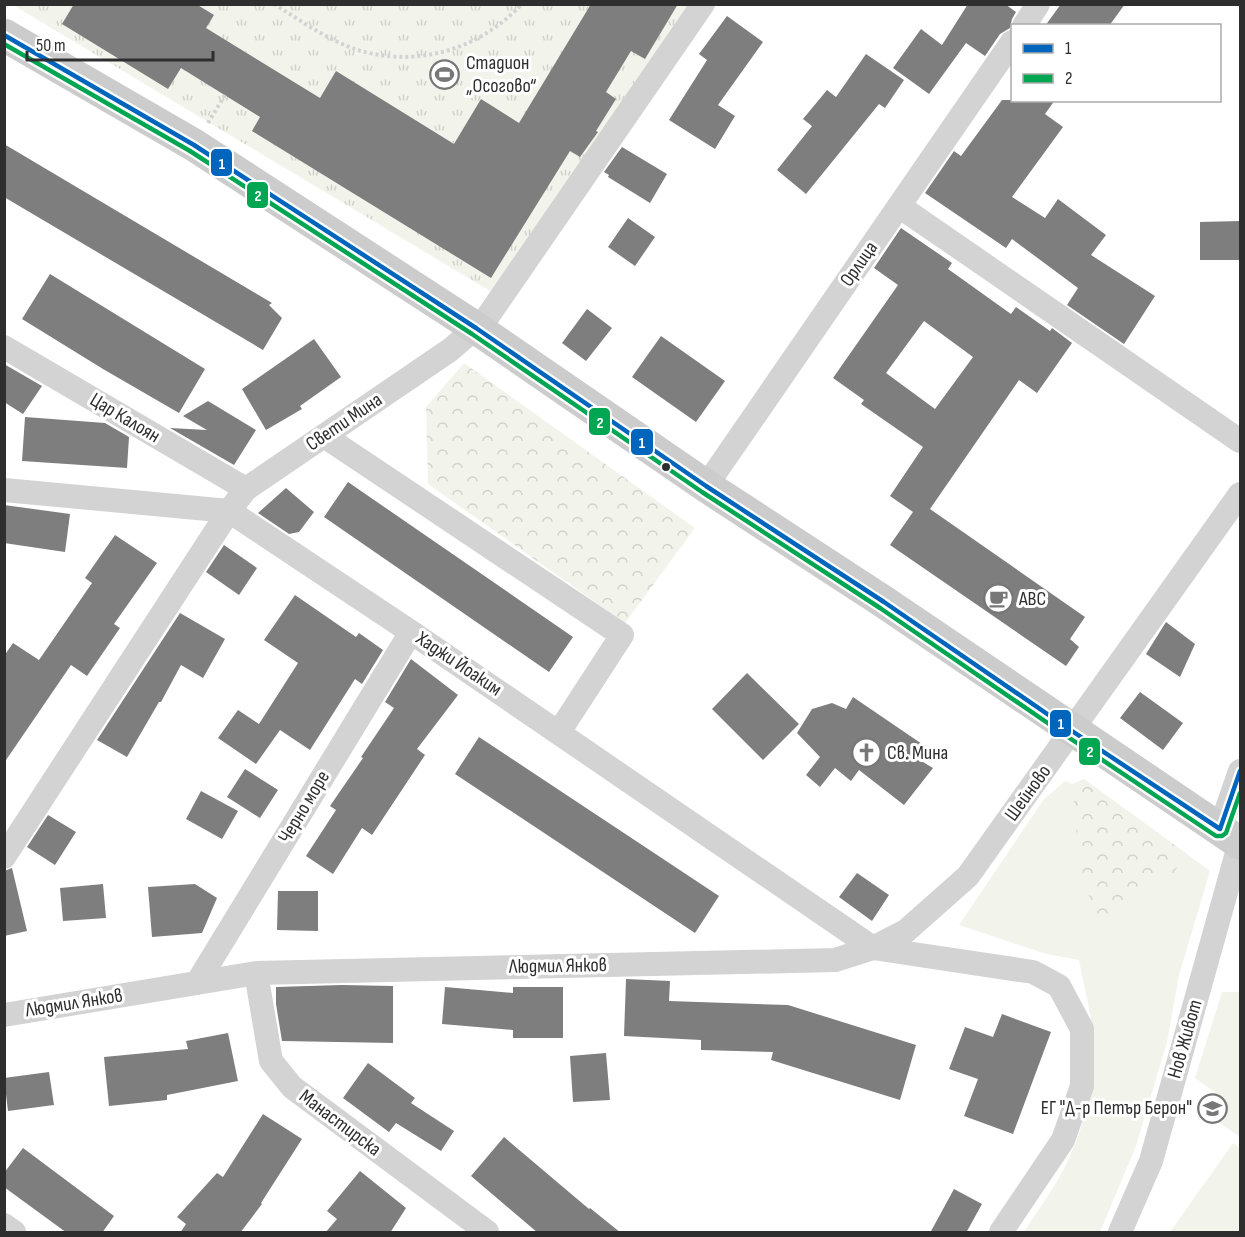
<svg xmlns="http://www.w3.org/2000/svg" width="1245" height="1237" font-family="'Sofia Sans Condensed',sans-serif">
  <defs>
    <pattern id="forest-crowns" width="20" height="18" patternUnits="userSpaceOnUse" patternTransform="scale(1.5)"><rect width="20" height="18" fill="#f2f4ec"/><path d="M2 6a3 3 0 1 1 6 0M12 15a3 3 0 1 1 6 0" fill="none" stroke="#d0d2cb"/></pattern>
    <pattern id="park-tufts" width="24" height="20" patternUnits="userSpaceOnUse" patternTransform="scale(1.5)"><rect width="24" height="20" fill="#f2f4ec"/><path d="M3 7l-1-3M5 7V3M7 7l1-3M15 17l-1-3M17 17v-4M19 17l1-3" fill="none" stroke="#d0d2cb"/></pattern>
  </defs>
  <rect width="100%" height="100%" fill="#fff"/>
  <path fill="#f2f4ec" d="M1084 779 1210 871 1179 975 1167 1042 1136 1146 1100 1232H1024C1036 1213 1050 1194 1061 1174 1085 1131 1095 1082 1092 1033 1091 1009 1083 984 1079 960L1046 954 959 925 1044 799 1065 781 1073 784Z
    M1222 992H1240V1137L1204 1112 1216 1093 1195 1078Z
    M1233 1143 1240 1148V1232H1170Z"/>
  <path fill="url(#forest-crowns)" d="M464 363 695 528 625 623 428 484 426 407Z
    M1084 779 1187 854 1169 879 1156 871 1133 897 1126 915 1098 918C1078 876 1076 830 1073 784Z"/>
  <path fill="url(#park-tufts)" d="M13 5H693L495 294Z"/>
  <path fill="#7e7e7e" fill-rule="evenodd" d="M74 4H196L214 15 206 28 320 98 336 71 454 144 481 99 519 123 591 4H678L645 59 631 51 606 92 616 99 596 131 598 132 580 157 570 151 491 278 252 131 260 117 181 68 168 89 62 24Z
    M968 4H1005L1016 12 1012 19 1010 28 1000 34 985 56 966 43 929 94 893 68 921 29 942 45Z
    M1061 4H1125L1109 26H1045Z
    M727 16 763 42 718 105 735 116 715 149 669 120 707 60 699 54Z
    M866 54 904 80 885 108 879 104 806 194 777 170 812 126 803 119 827 90 836 97Z
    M1002 100H1055L1045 114 1063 127 1012 197 1045 218 1058 199 1106 235 1091 255 1155 296 1124 344 1067 305 1078 288 1012 239 1006 248 925 193 954 151 961 156Z
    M4 144 272 303 269 305 282 318 263 350 4 197Z
    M622 147 667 174 650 203 608 177 609 175 604 172Z
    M628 218 655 237 635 266 608 247Z
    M1240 221V260H1200V222Z
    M901 228 952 263 948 269 1011 314 1016 307 1050 331 1052 328 1072 343 1037 393 1019 380 930 509 1085 617 1070 639 1079 647 1066 666 890 545 913 512 890 496 923 447 861 404 864 400 833 378 898 285 874 268ZM924 321 973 357 935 409 886 373Z
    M50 274 205 369 179 413 103 369 22 319Z
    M587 309 612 328 586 361 562 343Z
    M661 336 725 381 696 422 632 377Z
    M314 339 341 377 300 406 302 409 266 430 242 389Z
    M4 364 42 386 23 414 4 402Z
    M208 401 256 430 234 465 170 428 207 430 183 416Z
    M25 417 105 423 129 437 127 468 22 461Z
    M348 482 573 637 549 672 324 517Z
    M286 488 314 512 299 532 289 534 258 513Z
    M4 505 70 514 65 552 4 543Z
    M115 535 157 563 114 624 120 628 87 676 71 665 4 763V656L13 643 39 660 92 583 85 578Z
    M224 545 257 568 239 595 206 572Z
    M295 595 356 637 359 633 383 650 362 684 355 679 310 750 280 730 256 764 218 738 238 710 259 724 298 663 264 640Z
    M180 613 225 639 203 678 181 665 161 702H159L127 757 97 740Z
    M1166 622 1195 644 1180 677 1146 654Z
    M411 659 458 695 417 749 425 755 372 835 362 828 333 874 306 856 336 810 330 806 363 758 361 757 394 708 385 702Z
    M747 673 799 724 763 760 712 709Z
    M1140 692 1183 723 1163 750 1120 718Z
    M853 697 922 744 913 756 933 768 904 805 859 770 851 781 835 768 820 787 806 775 820 757 797 733 812 709 832 703 846 709Z
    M479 737 719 896 695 933 455 774Z
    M245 769 278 790 260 818 227 797Z
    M201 791 238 811 222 839 186 819Z
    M48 815 76 832 55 865 27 847Z
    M12 868 27 931 4 936V871Z
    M857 873 889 895 872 921 839 897Z
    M103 884 106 918 63 921 60 888Z
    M195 884 217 898 202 933 152 937 148 887Z
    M278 891H318V931L277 930Z
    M626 979 670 981 669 1001 788 1005 916 1045 900 1100 771 1060 773 1052 701 1050V1040L624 1036Z
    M342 985 393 986V1043L282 1041 276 1004V987Z
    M445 987 513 993V987H563V1038H513V1030L442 1024Z
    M1002 1014 1051 1032 1013 1134 964 1116 978 1079 949 1069 965 1027 993 1037Z
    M228 1033 238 1081 167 1095V1100L109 1106 104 1057 188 1049 186 1041Z
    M606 1053 610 1100 573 1102 570 1056Z
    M368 1063 415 1098 411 1103 454 1131 441 1151 396 1123 389 1132 343 1098Z
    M49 1072 54 1105 8 1111 4 1078Z
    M263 1114 302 1139 261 1203 262 1204 240 1233H180L186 1224 177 1217 217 1173 223 1177Z
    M504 1137 589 1209 590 1208 621 1233H538L471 1176Z
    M23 1148 114 1216 102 1233H67L4 1187V1173Z
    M360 1171 406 1208 390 1233H325L337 1219 327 1211Z
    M954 1189 982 1204 966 1233H930Z"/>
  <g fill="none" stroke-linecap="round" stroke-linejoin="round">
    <path stroke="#d3d3d3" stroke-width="4" stroke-dasharray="3 3" stroke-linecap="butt" d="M274 4C300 20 326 39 355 49 415 69 479 50 522 4
      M208 123 225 95"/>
    <path stroke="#d3d3d3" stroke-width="24" d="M1024 26 1038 4
      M899 206 1240 441
      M4 347 246 489
      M324 436 622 635 559 732
      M706 486 1012 42
      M4 490 229 511 411 632 873 948
      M1220 829 1240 771
      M4 857 229 511 246 489 450 350 486 319 703 4
      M873 948 906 931 968 876 1240 494
      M256 973 271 1061 292 1087 487 1232
      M197 983 411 632
      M4 1015 256 973 835 960 873 948 1033 972 1059 986 1082 1029V1086L1063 1140 1001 1232
      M4 1225 14 1232
      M1120 1232 1151 1161 1240 842"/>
    <path stroke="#ccc" stroke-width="33" d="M4 35 194 145 476 328 706 486 884 602 1240 843"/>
    <defs>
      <path id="bus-1" d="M4 35 194 145 476 328 706 486 884 602 1072 731 1220 829 1240 771"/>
      <path id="bus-2" d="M4 44 190 151 472 334 702 492 880 608 1068 737 1216 836H1222L1226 833 1240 793"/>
    </defs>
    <use href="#bus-1" stroke="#fff" stroke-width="9"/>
    <use href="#bus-2" stroke="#fff" stroke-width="9"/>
    <use href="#bus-1" stroke="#0065bd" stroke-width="4.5"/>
    <use href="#bus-2" stroke="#00a651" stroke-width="4.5"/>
  </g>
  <defs>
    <symbol id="stadium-ring" viewBox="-11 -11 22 22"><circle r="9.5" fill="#fff" stroke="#777" stroke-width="1.5"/><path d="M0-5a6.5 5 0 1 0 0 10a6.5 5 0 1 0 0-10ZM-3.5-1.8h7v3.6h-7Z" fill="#777"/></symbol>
    <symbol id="cafe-ring" viewBox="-11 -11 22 22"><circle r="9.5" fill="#fff" stroke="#777" stroke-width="1.5"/><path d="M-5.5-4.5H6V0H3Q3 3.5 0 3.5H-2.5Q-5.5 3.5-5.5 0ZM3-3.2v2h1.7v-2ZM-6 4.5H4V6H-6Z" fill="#777"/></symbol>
    <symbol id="church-ring" viewBox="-11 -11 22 22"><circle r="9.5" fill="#fff" stroke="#777" stroke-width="1.5"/><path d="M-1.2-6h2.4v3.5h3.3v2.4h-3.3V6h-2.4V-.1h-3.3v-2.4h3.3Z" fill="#777"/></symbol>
    <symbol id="school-ring" viewBox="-11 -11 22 22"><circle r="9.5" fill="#fff" stroke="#777" stroke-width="1.5"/><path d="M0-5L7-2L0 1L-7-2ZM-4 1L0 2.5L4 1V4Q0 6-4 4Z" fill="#777"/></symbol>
  </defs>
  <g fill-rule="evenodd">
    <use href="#stadium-ring" x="428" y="58" width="33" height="33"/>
    <use href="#cafe-ring" x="982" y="582" width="33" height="33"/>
    <use href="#church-ring" x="850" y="736" width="33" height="33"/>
    <use href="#school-ring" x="1196" y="1092" width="33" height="33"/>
  </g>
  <circle fill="#2e2e2e" stroke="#fff" stroke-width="2" cx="666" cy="467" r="5"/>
  <g text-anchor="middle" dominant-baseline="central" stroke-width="6" stroke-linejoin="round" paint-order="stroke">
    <g font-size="20" fill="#2e2e2e" stroke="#fff" text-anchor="start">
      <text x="466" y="63">Стадион<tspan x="466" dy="23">„Осогово“</tspan></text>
      <text x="1019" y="599">ABC</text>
      <text x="887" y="753">Св. Мина</text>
      <text x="1192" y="1108" text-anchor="end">ЕГ "Д-р Петър Берон"</text>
    </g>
    <g font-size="20" fill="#2e2e2e" stroke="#fff">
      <text transform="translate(859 264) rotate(-55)">Орлица</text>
      <text transform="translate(125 418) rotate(31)">Цар Калоян</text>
      <text transform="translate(344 422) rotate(-34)">Свети Мина</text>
      <text transform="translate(459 664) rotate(34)">Хаджи Йоаким</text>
      <text transform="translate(1028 793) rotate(-54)">Шейново</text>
      <text transform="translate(304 807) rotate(-59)">Черно море</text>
      <text transform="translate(558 966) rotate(-1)">Людмил Янков</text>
      <text transform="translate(74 1003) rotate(-9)">Людмил Янков</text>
      <text transform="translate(1185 1039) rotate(-74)">Нов Живот</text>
      <text transform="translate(340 1123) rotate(37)">Манастирска</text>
    </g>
  </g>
  <g stroke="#fff" stroke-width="2">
    <rect x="210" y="148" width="23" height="29" rx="6" fill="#0065bd"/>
    <rect x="246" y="181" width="23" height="28" rx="6" fill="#00a651"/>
    <rect x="588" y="407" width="23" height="29" rx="6" fill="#00a651"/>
    <rect x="630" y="428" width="24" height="28" rx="6" fill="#0065bd"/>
    <rect x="1049" y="709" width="23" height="29" rx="6" fill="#0065bd"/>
    <rect x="1078" y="737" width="23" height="29" rx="6" fill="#00a651"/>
  </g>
  <g font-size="16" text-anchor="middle" font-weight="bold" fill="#fff">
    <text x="222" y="169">1</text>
    <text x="258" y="201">2</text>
    <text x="600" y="428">2</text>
    <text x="642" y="448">1</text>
    <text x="1061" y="729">1</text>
    <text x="1090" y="757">2</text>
  </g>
  <rect width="1245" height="1237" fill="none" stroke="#2e2e2e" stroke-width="12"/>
  <rect x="1011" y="24" width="210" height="78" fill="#ffffff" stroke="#ababab" stroke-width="1.5"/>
  <rect x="1023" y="44" width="30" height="9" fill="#0065bd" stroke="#ababab" stroke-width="1.5"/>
  <text x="1065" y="54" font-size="18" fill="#2e2e2e">1</text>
  <rect x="1023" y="74" width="30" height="9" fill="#00a651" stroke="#ababab" stroke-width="1.5"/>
  <text x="1065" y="84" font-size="18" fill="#2e2e2e">2</text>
  <path d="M27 51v9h186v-9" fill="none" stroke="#2e2e2e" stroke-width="3"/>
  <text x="36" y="51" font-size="18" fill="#2e2e2e" stroke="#ffffff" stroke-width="4.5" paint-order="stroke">50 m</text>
</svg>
